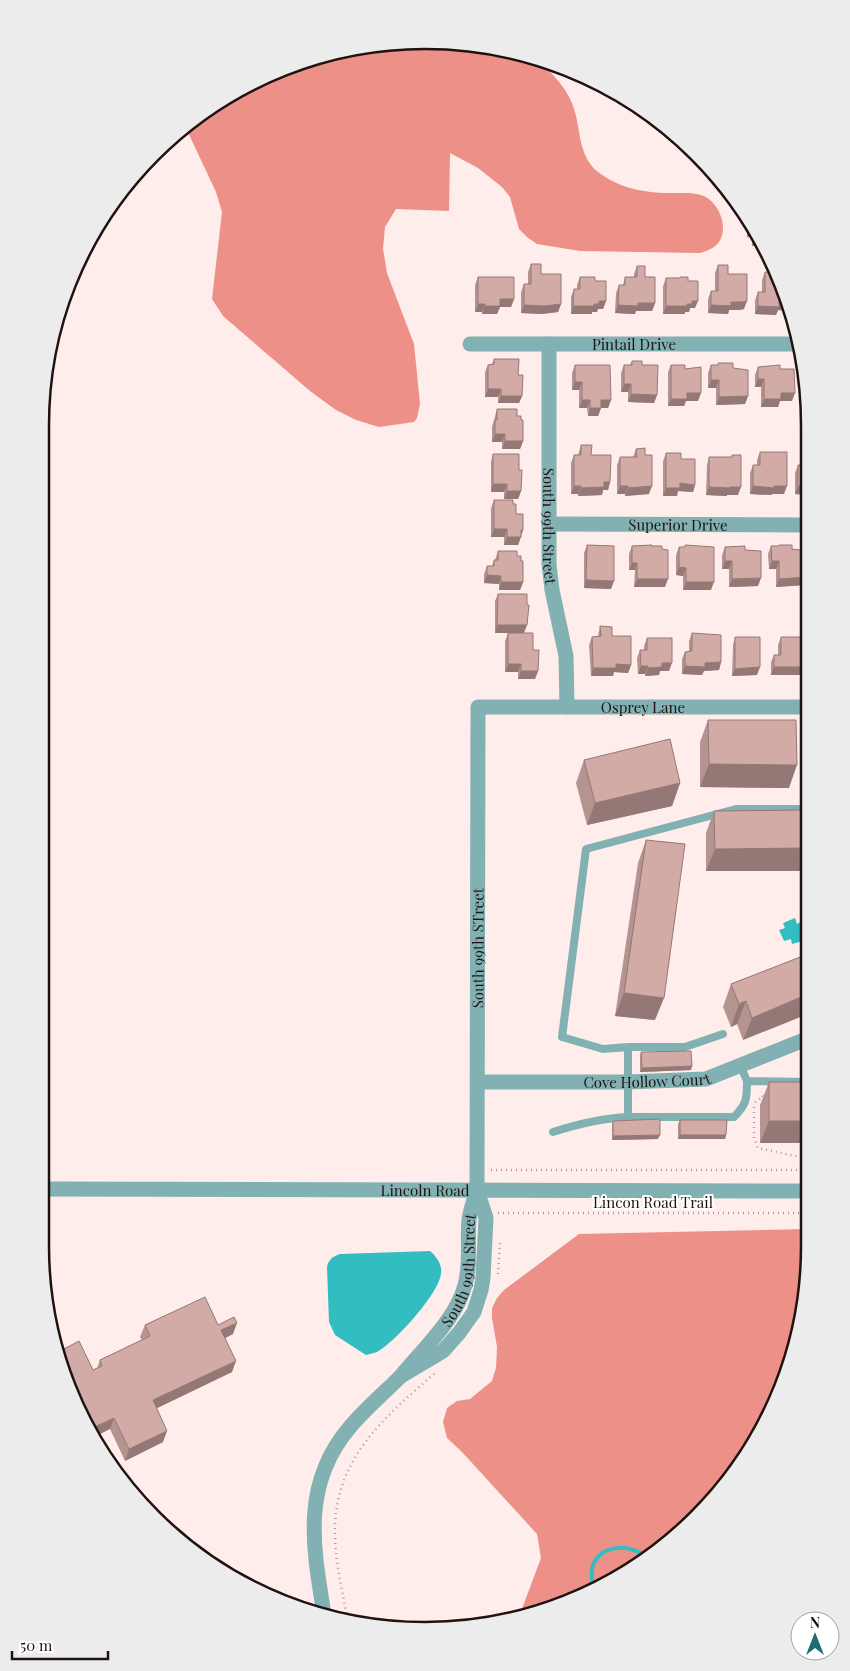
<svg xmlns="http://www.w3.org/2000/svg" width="850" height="1671" font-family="'Playfair Display',serif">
  <rect width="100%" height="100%" fill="#feedeb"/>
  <path fill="#ec9088" d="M450 41 524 53C543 60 569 89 574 109 581 130 578 156 598 172 619 188 644 193 670 193 681 193 694 192 704 196 719 203 729 227 719 242 715 248 707 251 700 253L580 251 537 244 527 237 519 229 510 197 502 187 478 168 450 153 449 211 396 209 385 227 383 249 387 273 414 344 420 404 417 418 414 422 379 427 356 420 336 410 310 391 223 316 212 299 222 212 216 192 185 126 232 92 301 61 374 43Z
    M809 1229V1271L797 1345 770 1416 697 1518 596 1591 520 1614 541 1558 537 1534 462 1452 447 1438 443 1422 447 1408 457 1401 470 1399 492 1381 496 1368 497 1347 492 1318V1308L497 1298 504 1290 579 1234Z"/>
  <path fill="#32bdc1" d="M795 918 797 924 802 921 808 933 801 935 803 941 792 944 791 939 784 941 779 930 785 928 783 923Z
    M430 1251C438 1258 444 1267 440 1278 435 1297 395 1342 377 1352 374 1353 370 1354 366 1355L335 1335 329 1322 327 1267C329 1259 332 1257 340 1254Z"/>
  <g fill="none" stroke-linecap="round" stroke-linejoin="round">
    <path stroke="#32bdc1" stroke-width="4" d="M591 1592C594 1584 590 1573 593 1565 602 1544 628 1544 645 1556"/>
    <path stroke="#ac9d9b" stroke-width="2.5" stroke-dasharray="1 4" stroke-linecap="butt" d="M755 1102 763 1097 760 1092
      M754 1107V1138L758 1148 809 1159
      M491 1170H809
      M498 1213H809
      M498 1274 500 1242
      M348 1623C343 1592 334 1559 335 1528 336 1457 386 1416 435 1373"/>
    <path stroke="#81b1b2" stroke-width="8" d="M628 1047H685L723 1034
      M740 1065 747 1081 809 1082
      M747 1081C747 1098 747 1104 734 1117H628V1047L603 1049 562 1037 586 849 736 809H808
      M553 1132C578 1124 602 1118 628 1117"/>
    <g stroke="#81b1b2" stroke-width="15">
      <path id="s1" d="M470 344H798"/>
      <path id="s2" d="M549 344V564L552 590 566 656 567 707"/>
      <path id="s3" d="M549 524 807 525"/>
      <path id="s4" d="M478 1082H628L706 1079 809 1038"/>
      <path id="s5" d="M477 1190 486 1218 483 1278 481 1290 474 1312 459 1333 443 1351 401 1376C422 1350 457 1318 465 1285 471 1264 467 1242 469 1220 470 1210 474 1200 477 1190L478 707H808"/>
      <path d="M324 1614C313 1547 301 1484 350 1427 365 1409 384 1393 401 1376"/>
    </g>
    <path stroke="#81b1b2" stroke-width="15" id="s6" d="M40 1189 809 1191"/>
  </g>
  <path fill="#b59390" d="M747 219 762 246H752V237H747Z
    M531 264 541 274 561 304 558 312 542 314 521 313V292L524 284H528V272Z
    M718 265 728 274 744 309 739 310H729L728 314 708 313V299L711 291H715V273Z
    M637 266 645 277 655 303 652 311H636L635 314 615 313 616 293 619 285H623L625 277H634V274Z
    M765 272 781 278 790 311 778 310 776 315 755 314V300L758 292H762V280Z
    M478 277 514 299 511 307H500L497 314H482V312H475V285Z
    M580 277 595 281 606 301 603 309H598L597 312H592V314H571V297L574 289H577V285Z
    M666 278 688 281 695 308H690L689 312H685V314H663V286Z
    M494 359 518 375 522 396 519 403H498V397H485V372L488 365 492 364Z
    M632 361 642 365 657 395 654 403 628 402V392H621V373L624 365H630Z
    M718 363 733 368 748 396 745 404 716 405V388H708V373L711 365H718Z
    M575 365 611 400 608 408H601L598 416H588L587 408H579V390H572V373Z
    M671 365 685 369 698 401H686L684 406H668V372Z
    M804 366 807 375V403H803L802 372Z
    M758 367 780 369 792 401H780L778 407H761V387H755V375Z
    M497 409 517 416 521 420 523 441 520 449H502V442H492V427Z
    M581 445 591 455 610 482 608 490H603L602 495 578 496V494H571V463L574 455H578Z
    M636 449 645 455 649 494 625 496V494H617V465L620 457H633Z
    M760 452 784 494H772L771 495 750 494V473L753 465H757V460Z
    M666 453 681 459 695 485 693 492 678 491 677 496H663V461Z
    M493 454 519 470 521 491 518 499H504V492H491V462Z
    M732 455 738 495H727V496L706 495 707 465 709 457H732Z
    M804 458 807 495 795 494V473L798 465H801Z
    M494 500 513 504 516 514 523 530 518 545H504V537H491V508Z
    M587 545 611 589 584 588V553Z
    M685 545 711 590H683V576L676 575V555L679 547H685Z
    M632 546H652L665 587H634L635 570H629V554Z
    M771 546 807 551V580L805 585 776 587V569H769L768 554Z
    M725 547 758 586 729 587V569H722V555Z
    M498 551 517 556 521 561 523 582 520 590H499V584L484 583V574L487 566H492L494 560H495Z
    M498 594 524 633 533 650 538 671 535 679H518V672H505V641L508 633H524H495V601Z
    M600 626 612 636 631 665 628 673 614 672 613 676H591L589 645 592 637 598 636Z
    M692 633 721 662 719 670 704 671 702 675 682 674V659L685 652 689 651V641Z
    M735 637 757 675 732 676 733 645Z
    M781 637 803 675H771V662L774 655H778V645Z
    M647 638 669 671H660L659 675 645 676V674H638L637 658 640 650H644V646Z
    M708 720 789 788 700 787V742Z
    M584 760 680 783 672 806 587 825 576 783Z
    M808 810V871H706V833L714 811Z
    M646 840 655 1020 615 1016 638 863Z
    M808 954 743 1040 737 1024 731 1027 723 1007 731 984Z
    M641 1052 691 1070 640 1072V1056Z
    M769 1082H809V1143H760V1105Z
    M680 1120 726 1135 725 1139H678V1124Z
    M613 1121 658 1139 612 1140V1125Z
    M145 1325H218L233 1334 225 1338 232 1372 157 1408 163 1442 125 1461 110 1429 93 1370 97 1368 100 1360 142 1340 140 1337Z"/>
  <path fill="#937875" d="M750 229H753L754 232 752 237H747Z
    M755 238H758L762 246H752Z
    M500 299H514L511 307H500L497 314H482L485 306Z
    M599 301H606L603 309H598L597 312H592V314H571L573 306 594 304Z
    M692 301H698L695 308H690L689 312H685V314H663L666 306 687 304Z
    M747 301 744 309 739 310H729L728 314 708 313 711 305Z
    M779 302H787L790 311 778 310 776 315 755 314 758 306Z
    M638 303H655L652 311H636L635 314 615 313 618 305Z
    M478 304H485L482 312H475Z
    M561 304 558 312 542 314 521 313 524 305Z
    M758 379H764L761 387H755Z
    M711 380H719L716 388H708Z
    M575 382H582L579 390H572Z
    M624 384H631L628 392H621Z
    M488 389H501L498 397H485Z
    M687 393H701L698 401H686L684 406H668L671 399Z
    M781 393H795L792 401H780L778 407H761L764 399Z
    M631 394 657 395 654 403 628 402Z
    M805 395H807V403H803Z
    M501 396H522L519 403H498Z
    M748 396 745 404 716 405 719 397Z
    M582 400H590L587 408H579Z
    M601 400H611L608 408H598Z
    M590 408H601L598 416H588Z
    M495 434H505L502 442H492Z
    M505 441H523L520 449H502Z
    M604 482H610L608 490H603L602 495 578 496 581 488Z
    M680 483 695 485 693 492 678 491 677 496H663L666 488Z
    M493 484H507L504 492H491Z
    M574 486H581L578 494H571Z
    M620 486H628L625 494H617Z
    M652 486 649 494 625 496 628 488Z
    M753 486H787L784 494H772L771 495 750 494Z
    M798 486 807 487V495L795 494Z
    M709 487H741L738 495H727V496L706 495Z
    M507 491H521L518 499H504Z
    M494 529H507L504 537H491Z
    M521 530H523L520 537H521L518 545H504L507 537Z
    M725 561H732L729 569H722Z
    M772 561H779L776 569H769Z
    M632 563H637L635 570H629Z
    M679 567 686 568 683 576 676 575Z
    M487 575 501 576 499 584 484 583Z
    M807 577 805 585 776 587 779 579Z
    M761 578 758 586 729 587 732 579Z
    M637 579H668L665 587H634Z
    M586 580 614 581 611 589 584 588Z
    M501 582H523L520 590H499Z
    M686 582H714L711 590H683Z
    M497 625H527L524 633H495Z
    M721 662 719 670 704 671 702 675 682 674 685 666 705 663Z
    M662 663H672L669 671H660L659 675 645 676 648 668Z
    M508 664H521L518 672H505Z
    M616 664 631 665 628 673 614 672 613 676H591L593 668Z
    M641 666H648L645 674H638Z
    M760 667 757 675 732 676 735 669Z
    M774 667H805L803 675H771Z
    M521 671H538L535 679H518Z
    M709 764 797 765 789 788 700 787Z
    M680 783 672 806 587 825 595 803Z
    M808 848V871H706L715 849Z
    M624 993 664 998 655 1020 615 1016Z
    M808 994V1014L743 1040 752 1018Z
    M746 1001 737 1024 731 1027 739 1004Z
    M692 1066 691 1070 640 1072 642 1068Z
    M769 1121H809V1143H760Z
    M660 1135 658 1139 612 1140 613 1136Z
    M680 1135H726L725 1139H678Z
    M237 1323 233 1334 217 1342 221 1330Z
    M236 1361 232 1372 149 1412 153 1400Z
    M114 1418 110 1429 96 1436 92 1428Z
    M167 1431 163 1442 125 1461 129 1449Z"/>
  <path fill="#d2aba7" stroke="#937875" d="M750 224 753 229H750Z
    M531 264H541V274H561V304L545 306 524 305V284H531Z
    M718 265H728V274H747V301L742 302H731V306L711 305V291H718Z
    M637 266H645V277H655V303H638V306L618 305 619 285H625V277H637Z
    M765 272H777L781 278 787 302H779V307L758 306V292H765Z
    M478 277H514V299H500V306H485V304H478Z
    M580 277H595V281H606V301H599V304H594V306H573L574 289H580Z
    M680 277H688V281H698V301H692V304H687V306H666V278H680Z
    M494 359H519L518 375H523L522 396H501V389H488V365L494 364Z
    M632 361H642V365H658L657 395 631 394V384H624V365H632Z
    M718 363H733V368L748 370V396L719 397V380H711V365H718Z
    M575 365H610L611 400H601V408H590V400H582V382H575Z
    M671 365H685V369L701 367V393H687V399H671Z
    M780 365V369H794L795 393H781V399H764V379H758V367Z
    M805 370 807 375V395H805Z
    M497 409H517V416H521V420H523V441H505V434H495V420H497Z
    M581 445H592L591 455H611L610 482H604V487L581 488V486H574V455H581Z
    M645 448V455H652V486L628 488V486H620V457H637L636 449Z
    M760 452H787V486H774V488L753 486V465H760Z
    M666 453H681V459H695V485L680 483V488H666Z
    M493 454H519V470H522L521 491H507V484H493Z
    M732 455H741V487H730V488L709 487V457H732Z
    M804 458H807V487L798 486V465H804Z
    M494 500H513V504H516V514H523V530H521V537H507V529H494Z
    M587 545 614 546V581L586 580Z
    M652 545V546H662V549L668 550V579H637V563H632V546Z
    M685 545 714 547V582H686V568L679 567V547H685Z
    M779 545H792V549L807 551V577L779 579V561H772L771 546H779Z
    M745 546V550L761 551V578L732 579V561H725V547Z
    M498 551H517V556H521V561H523V582H501V576L487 575V566H494V560H498Z
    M498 594H527V605H529L527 625H497Z
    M600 626 612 627V636H631V665L616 664V668H593L592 637 601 636Z
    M508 633H533V650H539L538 671H521V664H508Z
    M692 633 721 635V662L705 663V667L685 666V652L692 651Z
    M735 637H760V667L735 669Z
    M781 637H805V667H774V655H781Z
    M647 638H672V663H662V667L648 668V666H641L640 650H647Z
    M708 720H796L797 765 709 764Z
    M670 739 680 783 595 803 584 760Z
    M808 810V848L715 849 714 811Z
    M646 840 685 844 664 998 624 993Z
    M808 954V994L752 1018 746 1001 739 1004 731 984Z
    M691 1051 692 1066 642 1068 641 1052Z
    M769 1082H809V1121H769Z
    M660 1119V1135L613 1136V1121Z
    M680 1120H727L726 1135H680Z
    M205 1297 218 1325 234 1317 237 1323 221 1330 236 1361 153 1400 167 1431 129 1449 114 1418 92 1428 61 1370 58 1352 79 1341 93 1370 102 1366 100 1360 150 1336 145 1325Z"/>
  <g text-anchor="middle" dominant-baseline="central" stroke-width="4" stroke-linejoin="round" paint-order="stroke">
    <g font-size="15" fill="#1f1210" stroke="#fff">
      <text stroke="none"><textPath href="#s1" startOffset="164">Pintail Drive</textPath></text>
      <text stroke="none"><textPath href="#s3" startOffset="129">Superior Drive</textPath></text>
      <text stroke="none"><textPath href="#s2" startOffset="182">South 99th Street</textPath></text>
      <text stroke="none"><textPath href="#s5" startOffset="1080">Osprey Lane</textPath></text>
      <text stroke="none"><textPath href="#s5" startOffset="674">South 99th STreet</textPath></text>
      <text stroke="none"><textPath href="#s4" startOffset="169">Cove Hollow Court</textPath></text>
      <text stroke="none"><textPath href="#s6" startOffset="385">Lincoln Road</textPath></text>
      <text x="653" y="1202">Lincon Road Trail</text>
      <text stroke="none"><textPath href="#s5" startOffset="349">South 99th Street</textPath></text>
    </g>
  </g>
  <path d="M0 0H850V1671H0ZM425 49H425A376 376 0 0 1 801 425V1246A376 376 0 0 1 425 1622H425A376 376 0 0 1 49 1246V425A376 376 0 0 1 425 49Z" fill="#edecec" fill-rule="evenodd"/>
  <path fill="none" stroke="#1f1210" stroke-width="2.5" d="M425 49H425A376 376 0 0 1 801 425V1246A376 376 0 0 1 425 1622H425A376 376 0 0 1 49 1246V425A376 376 0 0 1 425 49Z"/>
  <g transform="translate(815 1636)"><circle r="24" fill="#ffffff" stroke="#a5a09f"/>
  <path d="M0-4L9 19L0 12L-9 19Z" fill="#206c6e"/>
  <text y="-8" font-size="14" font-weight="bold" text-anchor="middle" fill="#1f1210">N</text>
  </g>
  <path d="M12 1651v8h96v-8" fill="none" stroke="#1f1210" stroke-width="2.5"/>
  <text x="20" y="1651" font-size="15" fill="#1f1210" stroke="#ffffff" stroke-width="4" paint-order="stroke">50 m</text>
</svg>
